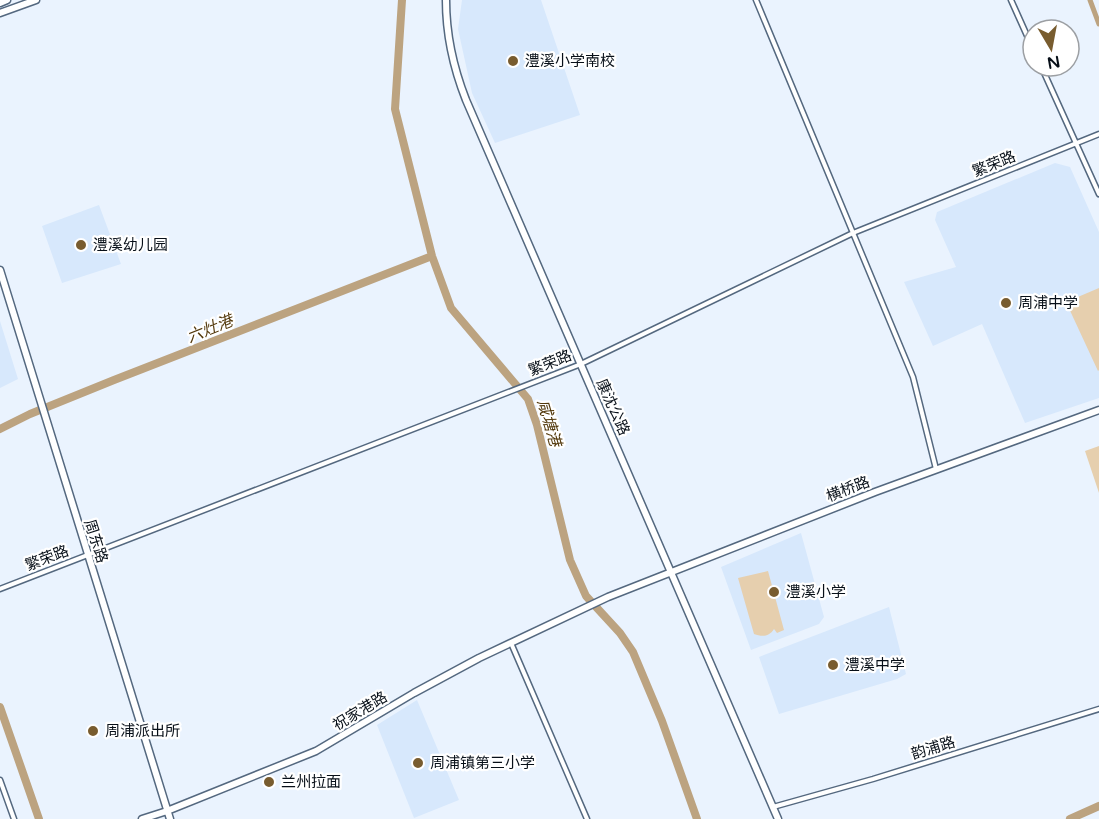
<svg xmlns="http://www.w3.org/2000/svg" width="1099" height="819" font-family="'Varela Round','Noto Sans SC',sans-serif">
  <rect width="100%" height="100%" fill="#eaf3fe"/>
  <path fill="#d7e8fc" d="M462 0H541L580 115 495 143 472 93 458 29Z
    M1055 163 1070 167 1099 232V398L1025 423 982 324 933 346 904 282 956 267 935 220 937 212Z
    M99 205 121 264 62 283 42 226Z
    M0 321 18 379 0 388Z
    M801 533 824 617 819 624 751 650 721 567Z
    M889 607 906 674 897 679 779 714 759 657Z
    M417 700 459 800 414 818 377 725Z"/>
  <path fill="#e6cfae" d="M1099 288V370L1098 371 1066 302Z
    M1099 446V493L1085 451Z
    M768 571 784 630 777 633 774 629C769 637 762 637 754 634L738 578Z"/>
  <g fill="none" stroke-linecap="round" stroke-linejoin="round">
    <path stroke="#bca380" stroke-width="5" d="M1090 0 1099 24"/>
    <path stroke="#bca380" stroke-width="8" d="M402 0 395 109 432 256 451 308 528 399 537 425 570 560 586 596 620 633 633 652 662 721 697 819
      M0 429 30 414 114 380 432 256
      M0 707 39 819
      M1070 819 1099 806"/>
    <defs>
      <path id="street" d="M756 0 913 377 936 469
        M1011 0 1033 49
        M1041 66 1099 194
        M0 589 581 364 853 233 1099 134
        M511 643 587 819
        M0 780 14 819
        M773 807 873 779 1099 709"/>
      <path id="secondary" d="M446 0C446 36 453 67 466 100L778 819
        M0 3 7 0
        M0 13 36 0
        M0 270 170 819
        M142 819 167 811 316 751 414 693 479 658 608 597 875 492 1099 410"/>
    </defs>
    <use href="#street" stroke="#54687f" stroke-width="7"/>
    <use href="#secondary" stroke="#54687f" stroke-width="9"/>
    <use href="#street" stroke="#fff" stroke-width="4"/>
    <use href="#secondary" stroke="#fff" stroke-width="6"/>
  </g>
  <g fill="#785c2f" stroke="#fff" stroke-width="2">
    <circle cx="513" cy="61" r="6"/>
    <circle cx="81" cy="245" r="6"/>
    <circle cx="1006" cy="303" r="6"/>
    <circle cx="774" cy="592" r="6"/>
    <circle cx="833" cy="665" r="6"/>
    <circle cx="93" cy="731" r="6"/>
    <circle cx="418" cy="763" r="6"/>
    <circle cx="269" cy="782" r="6"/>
  </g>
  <g text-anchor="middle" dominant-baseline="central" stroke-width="4.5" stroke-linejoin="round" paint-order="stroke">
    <g font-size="15" fill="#070f18" stroke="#fff" text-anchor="start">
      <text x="525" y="61">澧溪小学南校</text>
      <text x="93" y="245">澧溪幼儿园</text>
      <text x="1018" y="303">周浦中学</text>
      <text x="786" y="592">澧溪小学</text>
      <text x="845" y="665">澧溪中学</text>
      <text x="105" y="731">周浦派出所</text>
      <text x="430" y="763">周浦镇第三小学</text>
      <text x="281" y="782">兰州拉面</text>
    </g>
    <g font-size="15" fill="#070f18" stroke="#fff">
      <text transform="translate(994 164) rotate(-22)">繁荣路</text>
      <text transform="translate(550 363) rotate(-22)">繁荣路</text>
      <text transform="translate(613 407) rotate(66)">康沈公路</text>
      <text transform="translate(848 489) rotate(-21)">横桥路</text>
      <text transform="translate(96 541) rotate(72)">周东路</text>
      <text transform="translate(47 558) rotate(-21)">繁荣路</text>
      <text transform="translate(360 711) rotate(-31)">祝家港路</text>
      <text transform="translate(933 748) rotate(-17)">韵浦路</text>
    </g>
    <g font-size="16" font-style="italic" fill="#53390c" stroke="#fff">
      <text transform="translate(210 329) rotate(-22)">六灶港</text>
      <text transform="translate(549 423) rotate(74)">咸塘港</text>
    </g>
  </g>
  <g transform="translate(1051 48) rotate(170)"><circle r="28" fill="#ffffff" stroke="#9c9fa3" stroke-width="1.5"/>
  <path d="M0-4.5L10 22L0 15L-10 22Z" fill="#785c2f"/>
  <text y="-9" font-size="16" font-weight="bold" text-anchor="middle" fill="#070f18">N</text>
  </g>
</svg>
